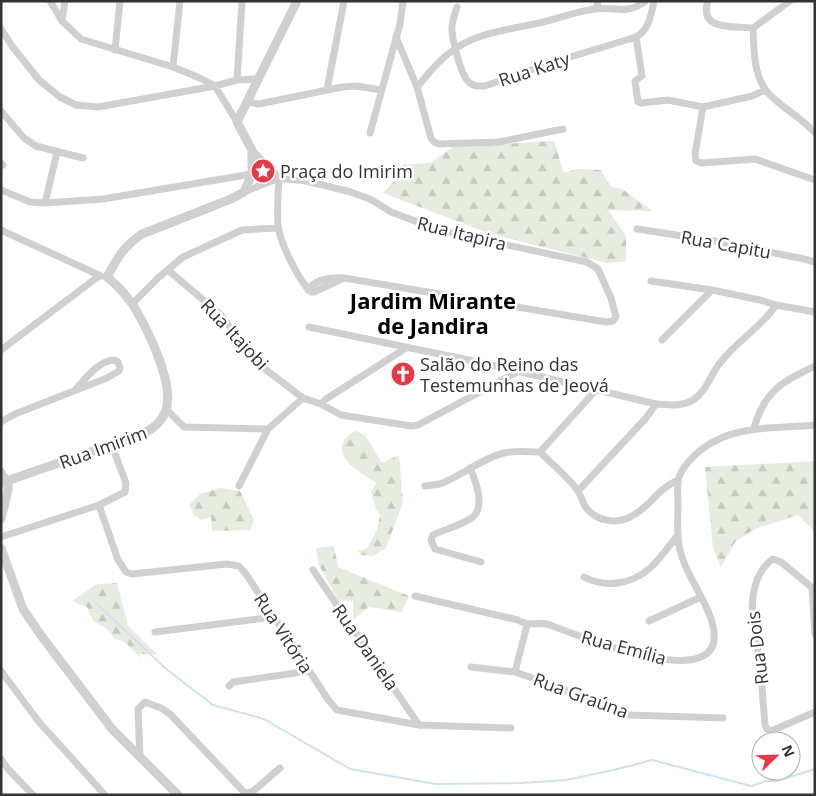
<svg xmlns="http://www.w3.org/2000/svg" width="816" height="796" font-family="'Open Sans',sans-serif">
  <defs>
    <pattern id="forest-firs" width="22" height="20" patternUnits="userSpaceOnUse" patternTransform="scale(1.25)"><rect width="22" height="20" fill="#e6ecdf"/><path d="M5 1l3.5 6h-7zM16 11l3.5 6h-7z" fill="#c6cbc0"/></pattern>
  </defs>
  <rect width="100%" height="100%" fill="#fff"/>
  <path fill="url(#forest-firs)" d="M554 141 564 173 577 169 601 170 610 186 622 189 653 211 608 210 626 236V261L607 263 491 234 383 193 398 177 401 165 430 163 453 147Z
    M355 431 365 435 382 463 399 455 403 502 386 548 373 556 361 555 358 551 367 548 377 530 380 515 376 509 371 492 376 483C363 474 332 459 345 439 347 436 352 433 355 431Z
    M815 461V532L798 515 755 529 735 542 721 567 713 548 705 467Z
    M220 488 240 491 254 520 250 530 212 531 211 517 201 520 195 516 189 505 200 494Z
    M334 546 338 567 409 596 402 612 369 607 353 620V601L338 600 319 565 316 548Z
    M117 583 128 626 157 654H139L140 658 126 643 114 638 107 629 93 621 87 607 72 601 97 584Z"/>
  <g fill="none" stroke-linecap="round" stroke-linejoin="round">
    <path stroke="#cfe2ee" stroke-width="2" d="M96 603 165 668 213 705 264 719 350 769 436 784 521 783 566 780 618 769 652 760 751 786 767 781H777L815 769"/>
    <path stroke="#d0d0d0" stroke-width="7" d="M50 1 62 21 81 39 173 67 200 78 215 86 237 122
      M708 1C698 31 734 26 753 28
      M790 1 753 28C754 50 753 78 770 95 784 109 802 118 815 133
      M457 7C455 14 451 23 452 31 453 42 461 77 470 83 475 87 479 86 485 86L554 62 636 37C649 30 651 15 654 1
      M596 9 598 1
      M62 20 65 1
      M1 29 12 46 39 80 60 97 76 105 98 107 215 86 237 80 257 79
      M396 37 417 87 431 138 434 142 439 144 499 142 563 129
      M636 37 642 76 635 81 638 102 641 103 668 100 703 107
      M115 50 120 1
      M173 67 180 1
      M237 80 242 1
      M417 87C429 73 442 56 458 47 483 31 515 29 543 22 560 18 577 11 595 9 616 6 625 16 646 1
      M327 90 344 1
      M765 90 752 96 703 107 695 154 696 161 702 163 755 159 815 180
      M246 102 259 104 342 87 356 86 381 90
      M1 111 24 138 36 146 83 158
      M370 133 400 24 403 1
      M252 150 279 178
      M57 152 45 203 103 199 252 174
      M1 163 3 165
      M279 178C278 193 277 210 278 225 279 241 299 281 311 292H314L344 278
      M1 190 30 202 45 203
      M244 192 279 178 306 181 351 192 372 200 391 212 431 227 460 235 587 262 598 269 611 298 616 317 613 321 606 322 344 278C332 277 315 279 308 290
      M637 229 715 241 804 259 815 262
      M1 230 101 276
      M168 270 221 315 243 345 261 366 303 398 321 404 341 415 411 426 418 425 519 371
      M651 281 712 290 760 300 776 305 815 312
      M132 304 158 278 183 257 242 230 278 228
      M309 327 483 363 656 404C668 405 682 407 693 400 706 392 711 374 720 363 736 341 761 328 776 305
      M662 340 712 290
      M1 350 99 276
      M321 404 326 399 406 348
      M167 410 184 427 268 429
      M1 422 15 414 107 378 119 371 120 368 118 362 114 360C98 361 85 379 75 390
      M754 428C765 390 782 382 815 366
      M540 452 597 389
      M470 468C476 482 487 509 470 519 459 526 445 529 433 535L431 540 435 549 481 562
      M1 471 8 481
      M239 486 268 429 303 398
      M425 486 440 484 447 481C466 472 484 458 504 453 516 450 528 452 540 452 550 462 571 480 578 491 582 497 583 506 589 511 600 522 619 524 632 516 651 506 656 490 678 480
      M578 491 646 418 656 404
      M99 505 118 560 126 572 132 574 227 564 239 566 246 574 329 701 337 710 419 725 511 728
      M1 537 99 505 125 492 126 483 112 446
      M313 570 419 725
      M584 577C605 588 631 585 650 568 660 559 669 546 678 535
      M812 588 815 634
      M815 590 781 562 773 559C768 562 765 566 762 570 744 599 756 632 760 664 762 684 763 704 765 725L767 729 771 731 815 712
      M415 596 518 620C530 627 534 622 547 624 573 633 730 700 713 626 707 599 686 577 680 550 676 536 678 520 678 505 678 498 677 490 678 482 679 470 693 456 702 449 735 424 776 429 815 425
      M649 621 701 597
      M155 632 273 617
      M471 667 515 672 556 686 608 709 629 715 723 718
      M1 671 39 722 105 795
      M515 672 527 625
      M229 686 233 682 309 671
      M140 757 138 709 145 702 161 708 170 714 245 793 252 792 280 768
      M1 759 8 769 33 795"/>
    <path stroke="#d0d0d0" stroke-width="9" d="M1 483 142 434C153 429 162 422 166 410 175 384 147 328 133 305 126 295 117 285 107 277 118 257 123 247 142 234L231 199 244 192 252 174V150L237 122 297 1
      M1 519 8 490V481
      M1 548 23 609 40 634 112 729 178 795"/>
  </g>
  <defs>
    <symbol id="sight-disc" viewBox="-11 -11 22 22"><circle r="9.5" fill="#e63946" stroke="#fff"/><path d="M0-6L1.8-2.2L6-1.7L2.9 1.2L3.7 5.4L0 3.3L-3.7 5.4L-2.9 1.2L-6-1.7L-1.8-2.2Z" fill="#fff"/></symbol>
    <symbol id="church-disc" viewBox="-11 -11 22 22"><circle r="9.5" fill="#e63946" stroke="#fff"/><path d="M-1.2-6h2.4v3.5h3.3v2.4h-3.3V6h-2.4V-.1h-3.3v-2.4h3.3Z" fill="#fff"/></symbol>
  </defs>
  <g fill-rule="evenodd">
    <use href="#sight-disc" x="249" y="157" width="28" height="28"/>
    <use href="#church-disc" x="389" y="360" width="28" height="28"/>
  </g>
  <g text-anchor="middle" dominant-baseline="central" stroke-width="5" stroke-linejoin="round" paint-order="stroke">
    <g font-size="18" fill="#333" stroke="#fff">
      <text transform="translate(534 69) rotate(-18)">Rua Katy</text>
      <text transform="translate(462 233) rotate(14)">Rua Itapira</text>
      <text transform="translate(726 244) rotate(10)">Rua Capitu</text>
      <text transform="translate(235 334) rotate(47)">Rua Itajobi</text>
      <text transform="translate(103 447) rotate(-20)">Rua Imirim</text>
      <text transform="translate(284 633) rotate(57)">Rua Vitória</text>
      <text transform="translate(366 647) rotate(55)">Rua Daniela</text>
      <text transform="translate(624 647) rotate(15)">Rua Emília</text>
      <text transform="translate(757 648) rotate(-97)">Rua Dois</text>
      <text transform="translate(581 695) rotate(20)">Rua Graúna</text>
    </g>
    <g font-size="18" fill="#333" stroke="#fff" text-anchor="start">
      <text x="280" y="171">Praça do Imirim</text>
      <text x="420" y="364">Salão do Reino das<tspan x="420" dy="21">Testemunhas de Jeová</tspan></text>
    </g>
    <g font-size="22" font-weight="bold" fill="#000" stroke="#fff">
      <text x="433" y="300">Jardim Mirante<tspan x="433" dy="25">de Jandira</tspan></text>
    </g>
  </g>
  <rect width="816" height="796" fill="none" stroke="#333333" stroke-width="5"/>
  <g transform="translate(776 756) rotate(67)"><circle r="24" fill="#ffffff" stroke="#adadad"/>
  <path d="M0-4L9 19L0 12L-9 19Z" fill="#e63946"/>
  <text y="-8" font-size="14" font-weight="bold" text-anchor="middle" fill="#333333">N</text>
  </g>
</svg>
